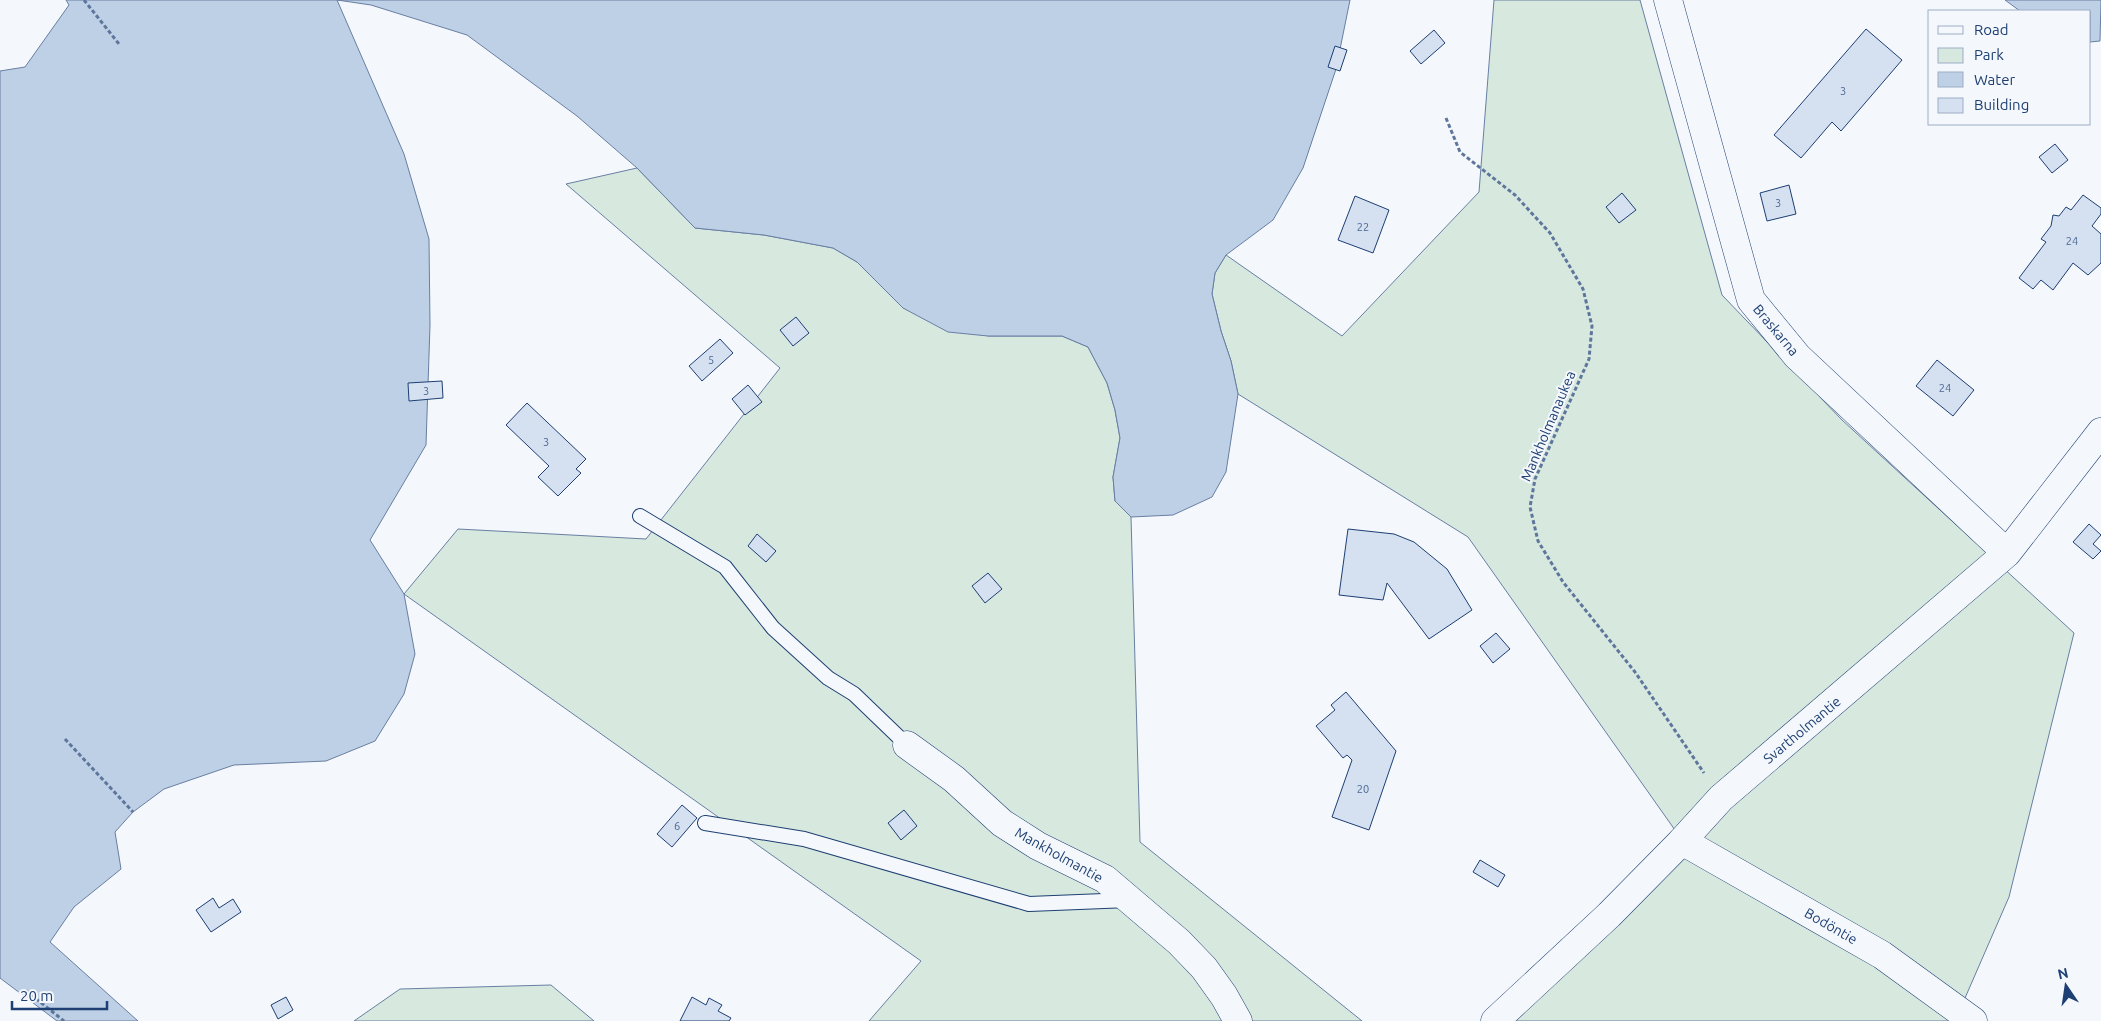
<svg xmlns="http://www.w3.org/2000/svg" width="2101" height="1021" font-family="Ubuntu,sans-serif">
  <rect width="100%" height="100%" fill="#f4f7fb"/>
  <path fill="#d7e8df" stroke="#687fa3" d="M1494 0H1640L1722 295 1842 420 2074 633 2009 897 1955 1021H1494L1682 840 1468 537 1238 394 1231 361 1221 331 1212 294 1215 273 1226 255 1342 336 1479 192Z
    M637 168 695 228 764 235 833 248 857 262 903 308 988 336H1062L1088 347 1107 383 1115 410 1120 438 1113 477 1115 501 1131 517 1140 842 1362 1021H869L921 961 404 594 458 529 646 539 780 368 566 184Z
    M551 985 594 1021H354L400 989Z"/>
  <path fill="#bed0e5" stroke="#687fa3" d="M66 0H1350L1336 69 1303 168 1273 220 1226 255 1215 273 1212 294 1221 331 1231 361 1238 394 1226 472 1212 497 1173 515 1131 517 1115 501 1113 477 1120 438 1115 410 1107 383 1088 347 1062 336H988L948 332 903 308 857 262 833 248 764 235 695 228 637 168 577 116 467 35 371 5 337 0 404 154 429 239 430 325 426 445 370 540 404 594 415 654 404 694 375 741 326 761 234 765 164 789 133 812 115 832 121 869 74 907 50 942 138 1021H57L0 978V71L25 67 69 5Z
    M2005 0H2101L2100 41 2090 42V11H2020Z"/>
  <path fill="#d5e0f0" stroke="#1d3f73" d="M1866 29 1902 60 1841 131 1832 122 1801 158 1774 135Z
    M1434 30 1445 43 1421 64 1410 51Z
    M1335 46 1347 50 1340 71 1328 67Z
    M2055 144 2068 160 2052 173 2039 157Z
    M1789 185 1796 214 1767 221 1760 193Z
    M1622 193 1636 210 1619 223 1606 207Z
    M2083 195 2101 208V214L2092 226 2101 234V263L2088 275 2073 263 2053 290 2041 280 2033 289 2019 278 2046 242 2041 239 2051 226 2053 215 2059 216 2066 207 2071 210Z
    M1355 196 1389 210 1373 253 1338 240Z
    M796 317 809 333 793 346 780 330Z
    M720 339 733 353 702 381 689 366Z
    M1937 360 1974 390 1953 416 1916 386Z
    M442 381 443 398 409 401 408 383Z
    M748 385 762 402 745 415 732 399Z
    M527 403 586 459 576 469 581 473 558 496 538 477 549 466 506 425Z
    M2089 524 2101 535 2093 544 2101 551 2093 559 2073 542Z
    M1348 529 1394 534 1414 542 1447 569 1472 610 1429 639 1387 583 1383 600 1339 595Z
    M757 534 776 551 766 562 748 546Z
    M988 573 1002 589 985 603 972 586Z
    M1496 633 1510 649 1493 663 1480 646Z
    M1346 692 1396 751 1369 830 1332 817 1352 760 1347 755 1343 758 1316 726 1335 710 1331 705Z
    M682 805 697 818 672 847 657 834Z
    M904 810 917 826 901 840 888 823Z
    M1480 860 1505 875 1498 887 1473 872Z
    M213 898 219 908 233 899 241 912 211 932 196 910Z
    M286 997 293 1010 278 1019 271 1005Z
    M692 997 706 1005 709 998 722 1005 718 1011 731 1018 729 1021H680Z"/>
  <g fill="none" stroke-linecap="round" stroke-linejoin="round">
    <defs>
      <path id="service" d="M640 516 725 567 773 628 828 678 854 694 907 745
        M705 823 804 839 1029 904 1129 900"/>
      <path id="minor" d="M1668 0 1751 300 1797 356 2007 553
        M907 745 954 779 1002 823 1038 846 1105 879 1179 942 1204 968 1224 996 1238 1021
        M1973 1021 1882 955 1682 841 1721 798 2007 553 2101 432"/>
      <path id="tertiary" d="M1495 1021 1609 915 1682 841"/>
    </defs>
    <use href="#service" stroke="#1d3f73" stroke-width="16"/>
    <use href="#minor" stroke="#1d3f73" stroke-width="29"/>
    <use href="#tertiary" stroke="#1d3f73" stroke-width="29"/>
    <path stroke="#5e769c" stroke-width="3" stroke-dasharray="4 2.5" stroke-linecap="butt" d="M84 0 119 44
      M1446 118 1460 152 1515 195 1550 233 1583 289 1592 326 1589 359 1535 479 1530 507 1538 541 1563 582 1635 672 1704 773
      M65 739 133 812
      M21 994 25 990 64 1021"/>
    <use href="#service" stroke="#f4f7fb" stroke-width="14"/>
    <use href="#minor" stroke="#f4f7fb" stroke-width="28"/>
    <use href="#tertiary" stroke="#f4f7fb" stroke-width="28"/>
  </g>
  <g text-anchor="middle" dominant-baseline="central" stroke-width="4" stroke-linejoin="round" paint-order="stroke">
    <g font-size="11" fill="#4b6792">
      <text x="1843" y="91">3</text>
      <text x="1778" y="203">3</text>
      <text x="1363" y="227">22</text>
      <text x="2072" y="241">24</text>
      <text x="711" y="360">5</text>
      <text x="1945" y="388">24</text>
      <text x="426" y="391">3</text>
      <text x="546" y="442">3</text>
      <text x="1363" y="789">20</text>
      <text x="677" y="826">6</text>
    </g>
    <g font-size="14" fill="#1d3f73" stroke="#f4f7fb">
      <text transform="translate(1776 330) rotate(50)">Braskarna</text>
      <text transform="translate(1548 426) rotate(-67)">Mankholmanaukea</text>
      <text transform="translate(1802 730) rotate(-40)">Svartholmantie</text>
      <text transform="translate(1059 855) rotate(29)">Mankholmantie</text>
      <text transform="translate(1831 926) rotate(30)">Bodöntie</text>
    </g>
  </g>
  <rect x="1928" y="10" width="162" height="115" fill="#f4f7fb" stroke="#9eadc5"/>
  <rect x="1938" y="26" width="25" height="8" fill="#f4f7fb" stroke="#9eadc5"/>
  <text x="1974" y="35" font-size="15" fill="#1d3f73">Road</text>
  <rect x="1938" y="48" width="25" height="15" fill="#d7e8df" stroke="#9eadc5"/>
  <text x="1974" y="60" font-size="15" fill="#1d3f73">Park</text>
  <rect x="1938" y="72" width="25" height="15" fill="#bed0e5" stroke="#9eadc5"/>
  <text x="1974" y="85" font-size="15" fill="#1d3f73">Water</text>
  <rect x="1938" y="98" width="25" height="15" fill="#d5e0f0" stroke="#9eadc5"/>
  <text x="1974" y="110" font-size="15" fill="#1d3f73">Building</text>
  <g transform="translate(2066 986) rotate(347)" stroke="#f4f7fb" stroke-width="4" paint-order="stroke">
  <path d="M0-4L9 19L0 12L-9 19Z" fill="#1d3f73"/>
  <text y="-8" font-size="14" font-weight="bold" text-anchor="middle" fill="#1d3f73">N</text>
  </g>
  <path d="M12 1001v8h95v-8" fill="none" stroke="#1d3f73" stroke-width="2.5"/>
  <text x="20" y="1001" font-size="15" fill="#1d3f73" stroke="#f4f7fb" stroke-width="4" paint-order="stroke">20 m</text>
</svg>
